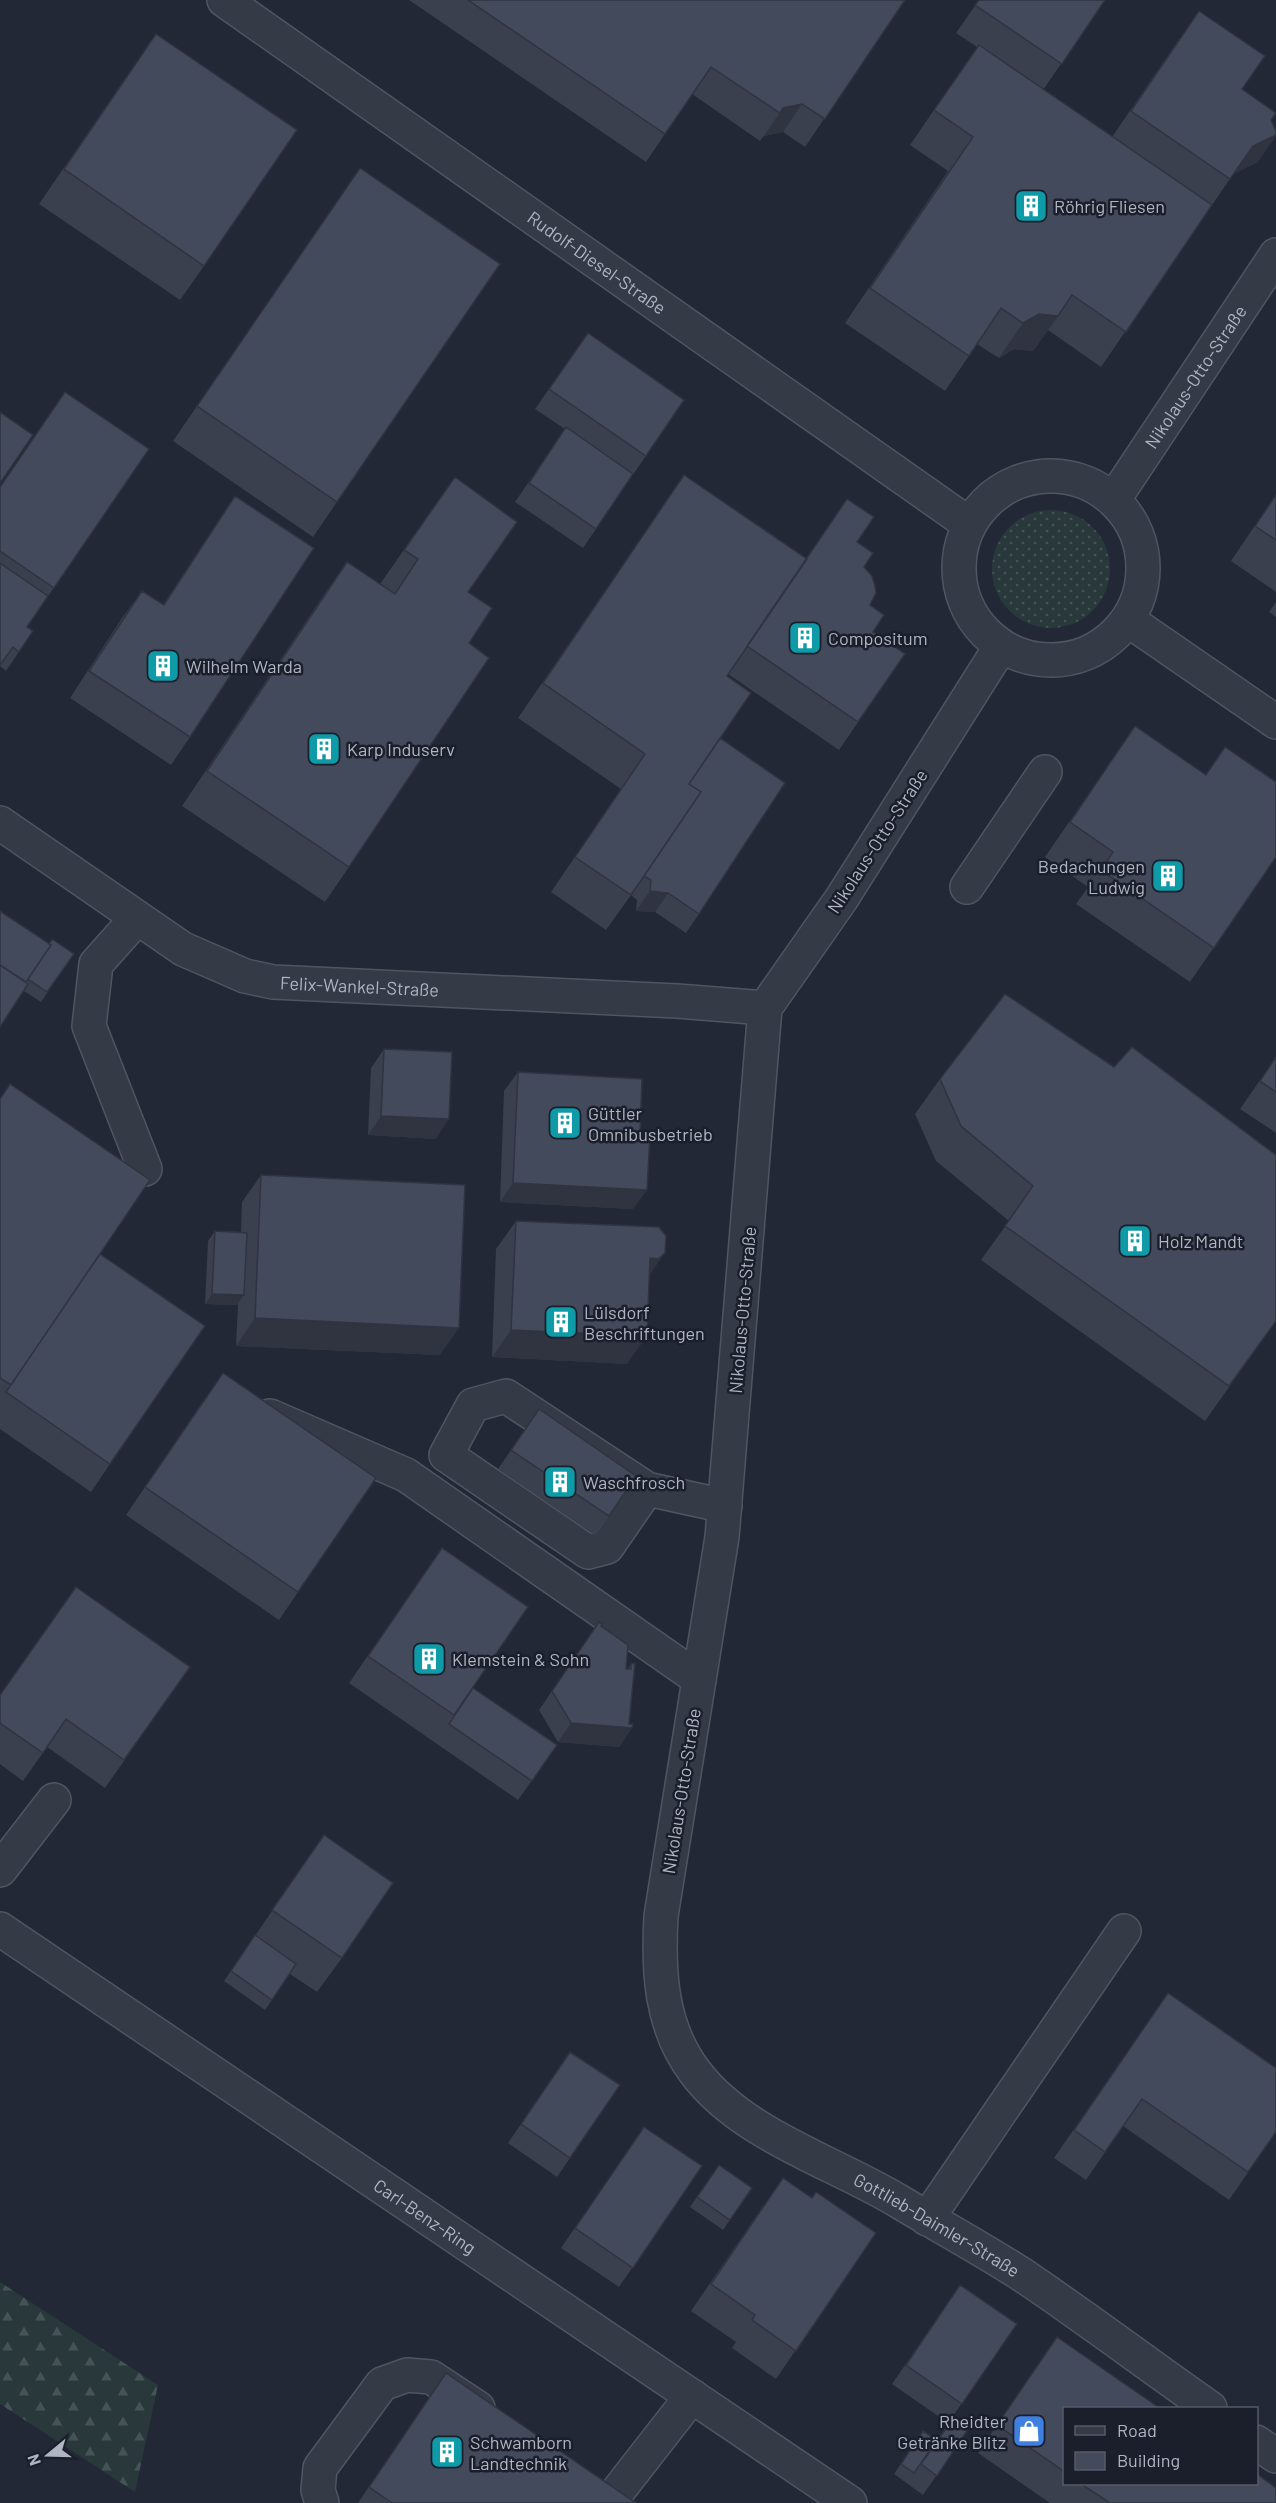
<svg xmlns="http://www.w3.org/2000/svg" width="1276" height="2503" font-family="Barlow,sans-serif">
  <defs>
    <pattern id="grass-dots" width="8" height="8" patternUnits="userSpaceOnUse" patternTransform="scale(1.5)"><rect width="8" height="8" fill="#28383b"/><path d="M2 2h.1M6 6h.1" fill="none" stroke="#455356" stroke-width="1.8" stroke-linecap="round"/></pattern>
    <pattern id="forest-firs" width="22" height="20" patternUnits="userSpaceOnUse" patternTransform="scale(1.5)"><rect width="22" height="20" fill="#28383b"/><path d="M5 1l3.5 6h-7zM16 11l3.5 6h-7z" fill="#455356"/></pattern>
  </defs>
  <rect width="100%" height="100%" fill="#222836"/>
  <path fill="url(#grass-dots)" d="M992 569a59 59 0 1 1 118 0a59 59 0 1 1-118 0Z"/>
  <path fill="url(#forest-firs)" d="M0 2282 158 2385 135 2492 0 2404Z"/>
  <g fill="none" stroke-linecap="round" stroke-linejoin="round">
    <defs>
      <g id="minor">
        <path id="s1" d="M224 0 969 524"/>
        <circle cx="1051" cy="568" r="92"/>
        <path id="s2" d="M1114 499 1276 255"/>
        <path d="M1128 620 1276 722"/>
        <path id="s3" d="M1001 646 842 898 765 1008 722 1537 661 1916C658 1970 660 2026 695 2072 742 2135 834 2162 900 2202 940 2226 982 2249 1021 2274 1085 2317 1147 2364 1210 2408"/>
        <path id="s4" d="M0 823 183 949 245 976 273 982 677 1001 765 1008"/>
        <path d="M967 887 1045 772"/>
        <path d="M137 918 96 964 89 1026 145 1169"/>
        <path d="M270 1416 406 1475 699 1679"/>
        <path d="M647 1489 607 1547 588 1552 446 1455 473 1405 506 1396 647 1489 725 1506"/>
        <path d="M0 1870 54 1800"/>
        <path id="s5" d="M0 1929 850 2503"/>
        <path d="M927 2219 1124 1931"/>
        <path d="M1256 2442 1276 2456"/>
        <path d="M614 2496 692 2396"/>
        <path d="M322 2503 318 2490 320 2468 382 2384 407 2375 431 2377 478 2408"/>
      </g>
    </defs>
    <use href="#minor" stroke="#505561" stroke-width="36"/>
    <use href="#minor" stroke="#353a47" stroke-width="33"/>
  </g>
  <path fill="#3a404e" d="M409 0H905L805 147 783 132 764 136 760 141 692 94 646 162Z
    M979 0H1105L1043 90 1112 137 1179 39 1242 89 1271 120 1258 162 1234 173 1101 367 1048 330 1033 351 1014 349 999 358 977 344 945 391 845 323 948 171 910 145 977 47 956 33Z
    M132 68 204 266 180 300 39 204Z
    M360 168 337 502 313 537 173 441Z
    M588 333 684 400 583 548 515 502 565 429 535 409Z
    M149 449 27 627 33 631 6 671 0 666V486Z
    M684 475 806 558 857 542 864 567 873 632 905 654 839 750 728 674 727 676 720 738 699 914 686 933 655 912 636 911 637 900 631 895 606 930 551 892 621 789 518 718Z
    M455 477 468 592 469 643 349 867 325 902 182 806 323 596 347 562 380 584Z
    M1276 494V592L1231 561Z
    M235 496 190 737 171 765 70 698 122 618 142 591 163 605 216 524Z
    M1276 602V617L1269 612Z
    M1111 761 1276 857 1190 982 1076 904 1088 887 1045 857Z
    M0 911 49 944 74 954 41 1002 24 991Z
    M384 1049 436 1139 368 1135 371 1068Z
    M1276 1057V1133L1240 1109Z
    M518 1072 633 1209 500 1202 504 1091Z
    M940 1079 1276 1321 1205 1421 981 1260 1009 1221 936 1161 915 1114Z
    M0 1099 100 1254 110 1464 91 1492 0 1429Z
    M261 1175 440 1355 236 1346 238 1304 237 1305 205 1304 208 1241 215 1231 241 1232 242 1202Z
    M516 1221 649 1276 627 1364 492 1357 496 1249Z
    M203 1401 376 1478 279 1620 126 1515Z
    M539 1409 636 1476 595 1535 498 1469Z
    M442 1548 473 1688 557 1745 518 1800 349 1683Z
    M599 1622 626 1669H628L631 1664 629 1724 632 1728 619 1747 558 1742 539 1710Z
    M190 1667 105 1788 47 1747 23 1781 0 1764V1695Z
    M324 1835 342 1958 317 1992 290 1974 265 2010 224 1981Z
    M1168 1993 1276 2132 1229 2200 1123 2126 1086 2180 1054 2158Z
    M570 2052 620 2085 557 2177 508 2143Z
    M644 2127 702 2166 619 2287 561 2248Z
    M719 2165 752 2188 723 2230 690 2207Z
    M812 2198 876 2233 776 2379 732 2348 736 2342 691 2311 763 2206Z
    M960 2285 1017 2324 948 2423 892 2384Z
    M1038 2365 1065 2409V2484H1257L1276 2503H1050L978 2453Z
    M446 2373 636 2503H358Z
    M923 2431 937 2440 967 2431 923 2495 894 2474Z"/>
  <path fill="#2f3440" d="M802 104 783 132 764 136 783 108Z
    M1276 135V136L1258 162 1234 174 1253 146Z
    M1039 314 1058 316 1033 351 1014 349 999 358 1023 323Z
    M650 891 668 893 655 912 636 911Z
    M381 1116 449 1119 436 1139 368 1135Z
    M513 1183 647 1190 633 1209 500 1202Z
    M665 1253 646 1280 650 1258Z
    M212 1294 244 1295 237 1305 205 1304Z
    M255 1318 459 1328 440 1355 236 1346Z
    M511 1330 647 1336 627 1364 492 1357Z
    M571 1723 632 1728 619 1747 558 1742Z"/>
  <path fill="#434a5b" stroke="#2f3440" stroke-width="1.5" d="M468 0H905L825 119 802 104 783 108 780 113 711 67 665 134Z
    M979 0H1105L1062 64 975 5Z
    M1199 11 1265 56 1242 89 1276 113 1271 120 1276 131V135L1253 146 1230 179 1131 111Z
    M156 34 297 130 204 266 64 169Z
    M979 45 1212 205 1126 332 1072 295 1058 316 1039 314 1023 323 1001 308 969 356 870 288 973 137 934 110Z
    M360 168 500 264 337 502 197 406Z
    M588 333 684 400 646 456 549 389Z
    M65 392 149 449 54 588 0 551V487Z
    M0 412 33 435 0 483Z
    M566 427 633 474 596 529 529 483Z
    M684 475 807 559 727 676 751 693 689 784 701 792 631 895 575 857 645 754 543 683Z
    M455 477 517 522 468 592 492 608 469 643 489 658 349 867 207 771 347 562 395 594 418 559 404 550Z
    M1276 495V540L1255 526Z
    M235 496 314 548 190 737 89 671 142 591 164 605Z
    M847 499 874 517 857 542 873 553 864 567 872 576 875 586 876 593 870 605 884 615 873 632 905 654 858 722 747 646Z
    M0 563 48 596 27 627 33 631 19 652 13 647 0 665Z
    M1135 726 1206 775 1225 747 1276 782V857L1214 948 1101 870 1113 852 1070 822Z
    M720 738 785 783 699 914 668 893 650 891 651 880 644 876 701 792 689 784Z
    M0 911 51 945 26 982 0 965Z
    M52 939 74 954 47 992 28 979 51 945 49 944Z
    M0 965 28 984 0 1027Z
    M1005 994 1114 1067 1132 1047 1276 1155V1321L1229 1386 1005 1226 1033 1186 961 1126 940 1079Z
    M384 1049 452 1052 449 1119 381 1116Z
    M1276 1057V1092L1260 1081Z
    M518 1072 642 1079 640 1135H650L647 1190 513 1183Z
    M10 1084 150 1180 11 1385 0 1378V1099Z
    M261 1175 465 1185 459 1328 255 1318Z
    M516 1221 659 1227 666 1236 665 1253 658 1259 650 1258 647 1336 511 1330Z
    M215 1231 247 1233 244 1295 212 1294Z
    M100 1254 205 1326 110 1464 6 1392Z
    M223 1373 376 1478 298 1592 145 1487Z
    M539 1409 636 1476 609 1516 511 1450Z
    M442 1548 528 1607 454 1715 368 1656Z
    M76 1587 190 1667 124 1760 66 1719 43 1753 0 1723V1695Z
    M599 1622 602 1624 601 1626 628 1645 626 1669H631V1664L635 1663 629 1724H633L632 1728 571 1723 552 1691Z
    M473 1688 557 1745 532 1781 449 1724Z
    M324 1835 393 1883 342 1958 272 1910Z
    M255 1935 296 1964 272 2000 231 1971Z
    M1168 1993 1276 2068V2132L1248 2172 1142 2099 1105 2152 1074 2130Z
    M570 2052 620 2085 570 2158 521 2124Z
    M644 2127 702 2166 633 2268 575 2228Z
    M719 2165 752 2188 730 2220 697 2197Z
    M783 2178 812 2198 816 2192 876 2233 796 2351 752 2320 755 2315 711 2284Z
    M960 2285 1017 2324 962 2404 906 2365Z
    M1057 2337 1161 2409H1065V2472L997 2425Z
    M446 2373 636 2503H392L369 2487Z
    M952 2420 967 2431 937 2476 921 2464Z
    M923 2431 937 2440 914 2473 901 2464Z
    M1257 2474 1276 2488V2503H1110L1081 2484H1257Z"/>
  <defs>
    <symbol id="building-square" viewBox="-11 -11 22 22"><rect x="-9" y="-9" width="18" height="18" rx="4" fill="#0f9aa8" stroke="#1b1f2b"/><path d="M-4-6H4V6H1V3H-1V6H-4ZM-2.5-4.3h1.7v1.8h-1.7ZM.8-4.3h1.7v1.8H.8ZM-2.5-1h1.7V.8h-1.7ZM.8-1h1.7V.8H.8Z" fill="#fff"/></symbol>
    <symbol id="shop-square" viewBox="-11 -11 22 22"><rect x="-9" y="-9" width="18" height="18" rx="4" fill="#3f7fe0" stroke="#1b1f2b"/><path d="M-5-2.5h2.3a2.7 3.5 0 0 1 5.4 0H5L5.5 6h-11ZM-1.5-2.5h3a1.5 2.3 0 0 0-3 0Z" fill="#fff"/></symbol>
  </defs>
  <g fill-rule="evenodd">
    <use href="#building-square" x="1012" y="187" width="38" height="38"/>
    <use href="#building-square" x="786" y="619" width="38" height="38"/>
    <use href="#building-square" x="144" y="647" width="38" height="38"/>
    <use href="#building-square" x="305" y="730" width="38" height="38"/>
    <use href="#building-square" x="1149" y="857" width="38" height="38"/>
    <use href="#building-square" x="546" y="1104" width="38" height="38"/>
    <use href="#building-square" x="1116" y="1222" width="38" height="38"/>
    <use href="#building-square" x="542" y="1303" width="38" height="38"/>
    <use href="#building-square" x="541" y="1463" width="38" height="38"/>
    <use href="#building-square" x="410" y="1640" width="38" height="38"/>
    <use href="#shop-square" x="1010" y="2412" width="38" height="38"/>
    <use href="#building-square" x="428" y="2433" width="38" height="38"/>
  </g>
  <g text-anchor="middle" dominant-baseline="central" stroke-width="5" stroke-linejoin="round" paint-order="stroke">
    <g font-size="18" fill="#b0b5c3" stroke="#1b1f2b" text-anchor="start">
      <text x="1054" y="206">Röhrig Fliesen</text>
      <text x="828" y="638">Compositum</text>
      <text x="186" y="666">Wilhelm Warda</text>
      <text x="347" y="749">Karp Induserv</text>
      <text x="1145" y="866" text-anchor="end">Bedachungen<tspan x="1145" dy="21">Ludwig</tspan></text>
      <text x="588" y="1113">Güttler<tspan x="588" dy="21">Omnibusbetrieb</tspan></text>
      <text x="1158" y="1241">Holz Mandt</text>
      <text x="584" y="1312">Lülsdorf<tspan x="584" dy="21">Beschriftungen</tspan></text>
      <text x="583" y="1482">Waschfrosch</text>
      <text x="452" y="1659">Klemstein &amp; Sohn</text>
      <text x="1006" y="2421" text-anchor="end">Rheidter<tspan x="1006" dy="21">Getränke Blitz</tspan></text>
      <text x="470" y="2442">Schwamborn<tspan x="470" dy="21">Landtechnik</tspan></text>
    </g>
    <g font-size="18" fill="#b0b5c3" stroke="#1b1f2b">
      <text stroke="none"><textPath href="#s1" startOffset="456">Rudolf-Diesel-Straße</textPath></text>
      <text stroke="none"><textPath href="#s2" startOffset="147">Nikolaus-Otto-Straße</textPath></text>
      <text transform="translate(877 841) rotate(-57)">Nikolaus-Otto-Straße</text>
      <text stroke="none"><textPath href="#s4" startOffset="405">Felix-Wankel-Straße</textPath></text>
      <text transform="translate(742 1310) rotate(-85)">Nikolaus-Otto-Straße</text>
      <text transform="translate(681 1791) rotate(-81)">Nikolaus-Otto-Straße</text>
      <text stroke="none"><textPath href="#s5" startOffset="513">Carl-Benz-Ring</textPath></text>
      <text stroke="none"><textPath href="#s3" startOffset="1798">Gottlieb-Daimler-Straße</textPath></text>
    </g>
  </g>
  <rect x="1063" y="2407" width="195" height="78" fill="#1b1f2b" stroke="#575b68" stroke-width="1.5"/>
  <rect x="1075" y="2426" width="30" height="9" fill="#353a47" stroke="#575b68" stroke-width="1.5"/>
  <text x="1117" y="2437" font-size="18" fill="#b0b5c3">Road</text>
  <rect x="1075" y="2452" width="30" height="18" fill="#434a5b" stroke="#575b68" stroke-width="1.5"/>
  <text x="1117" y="2467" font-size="18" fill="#b0b5c3">Building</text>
  <g transform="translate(48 2455) rotate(251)" stroke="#1b1f2b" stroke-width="4.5" paint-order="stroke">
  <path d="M0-4.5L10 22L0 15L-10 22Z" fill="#b0b5c3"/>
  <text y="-9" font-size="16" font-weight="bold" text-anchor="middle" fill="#b0b5c3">N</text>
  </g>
</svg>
